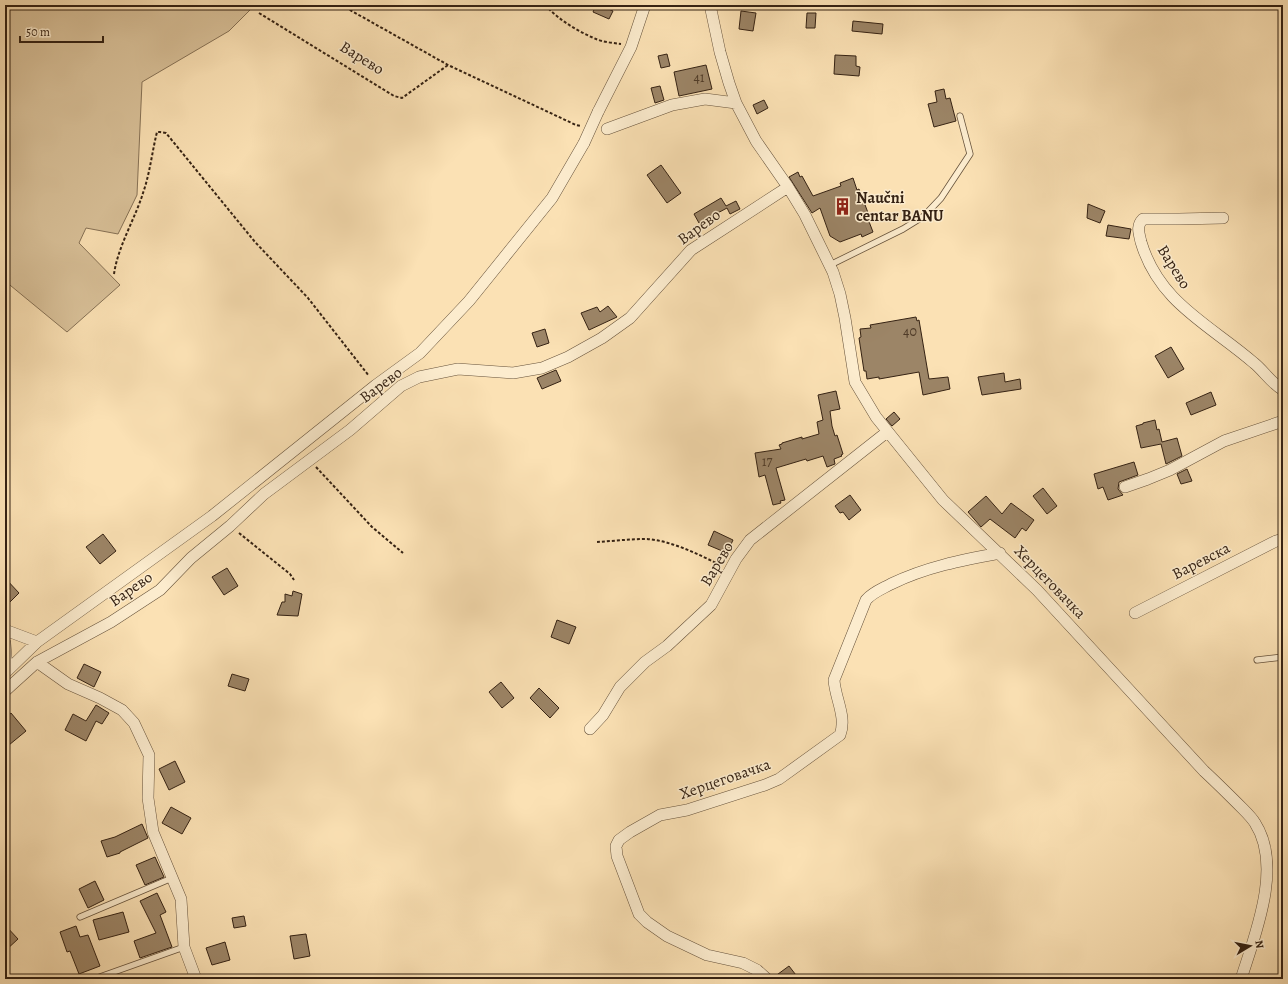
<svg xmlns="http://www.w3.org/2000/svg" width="1288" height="984" font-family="Alegreya,serif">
  <rect width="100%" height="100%" fill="#fbe1b4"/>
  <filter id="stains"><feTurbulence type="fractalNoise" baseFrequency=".005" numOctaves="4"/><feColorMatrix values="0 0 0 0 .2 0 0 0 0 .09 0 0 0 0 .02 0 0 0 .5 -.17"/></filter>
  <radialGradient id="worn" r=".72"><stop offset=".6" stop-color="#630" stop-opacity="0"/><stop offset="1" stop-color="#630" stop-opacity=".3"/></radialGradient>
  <path fill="#d9c199" stroke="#877256" d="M5 5H255L229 31 142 82 137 195 118 234 86 228 79 243 120 285 67 332 5 281Z"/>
  <path fill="#9c8567" stroke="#352213" d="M596 5H599L613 11 609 19 593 12Z
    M741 11 756 13 753 31 739 29Z
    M807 13H816L815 28H806Z
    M853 21 883 24 882 34 852 31Z
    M667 54 670 66 661 68 658 56Z
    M835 55 856 56V66L860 67 859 76 834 74Z
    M706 65 712 89 679 96 674 72Z
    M660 86 664 100 655 103 651 88Z
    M944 89 946 99 950 98 956 121 934 127 928 104 937 102 935 91Z
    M764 100 768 108 757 114 753 105Z
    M661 165 681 193 667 203 647 175Z
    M798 172 800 177 802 176 813 196 841 186 840 183 853 178 857 190 859 189 870 218 868 219 873 232 862 237 861 234 840 242 830 236 820 208 812 213 789 177Z
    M721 198 726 206 736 201 740 209 730 214 727 208 699 223 694 214Z
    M1088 204 1105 211 1100 223 1087 218Z
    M1108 225 1131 229 1129 239 1106 236Z
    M608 306 617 317 589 330 581 313 597 307 600 312Z
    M916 317 917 321 919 320 929 379 948 377 950 389 923 395 919 372 879 379V377L867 379 866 371H864L859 338 861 337 860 329 871 328 870 325Z
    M545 329 549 343 537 347 532 333Z
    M1171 347 1184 369 1168 378 1155 356Z
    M556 370 561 381 542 389 537 378Z
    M1004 373 1005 382 1020 379 1021 389 982 395 978 377Z
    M836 391 840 409 830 411 832 426 835 436 837 435 843 454 841 455 842 456 834 459 835 464 827 467 823 456 807 461 806 459 776 468 785 500 780 501 781 503 773 505 765 475 759 477 755 453 781 449 779 445 782 444V443L802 437V439L819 434 817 422 823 420 818 395Z
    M1211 392 1216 405 1191 415 1186 403Z
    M894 412 900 419 892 426 886 419Z
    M1155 420 1157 430 1159 429 1162 442 1177 438 1182 456 1166 464 1161 444 1141 448 1136 426 1143 424V423Z
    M1134 462 1138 475 1119 482 1118 489 1123 495 1108 500 1103 487 1098 489 1094 474Z
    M1187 469 1192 481 1181 484 1177 474Z
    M1043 488 1057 506 1047 514 1033 496Z
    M850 495 861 510 849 520 843 512 840 513 835 506Z
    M986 496 1002 514 1011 503 1034 520 1026 531 1022 528 1015 538 990 519 981 527 968 512Z
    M714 531 733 540 727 553 708 545Z
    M103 534 116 551 100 564 86 547Z
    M227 568 238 586 224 595 212 577Z
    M5 578 19 593 5 607Z
    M293 591 302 594 298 616 277 615 282 602H285V594L292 596Z
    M557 620 576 627 569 644 551 637Z
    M84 664 101 672 94 687 77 678Z
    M232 674 249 679 245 691 228 686Z
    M501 682 514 698 502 708 489 692Z
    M539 688 559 708 550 718 530 698Z
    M96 705 109 713 102 724 96 721 86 741 65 730 73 714 86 721Z
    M11 713 26 731 9 745 5 740V718Z
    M175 761 185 782 169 790 159 769Z
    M171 807 191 818 182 834 162 823Z
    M142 824 148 838 120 852V853L107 857 101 841 115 837Z
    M155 857 164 877 145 885 136 865Z
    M95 881 104 900 88 908 79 889Z
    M157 893 166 912 160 915 172 947 140 958 134 941 156 933 140 901Z
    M123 912 129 932 99 940 93 920Z
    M244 916 246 926 234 928 232 918Z
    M5 925 18 939 5 951Z
    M76 926 80 937 88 935 100 966 79 974 70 951 67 952 60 932Z
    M306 934 310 956 294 959 290 936Z
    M225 942 230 960 212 965 206 948Z
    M789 966 799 979H774V977Z"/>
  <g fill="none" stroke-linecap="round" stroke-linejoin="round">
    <defs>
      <path id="lane" d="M830 265 903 229 924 216 941 198 970 154 960 116
        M1257 660 1283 657
        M80 917 172 878
        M94 979 184 947"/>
      <path id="street" d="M710 5 720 52 729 83 736 103 756 141 788 187 805 215 833 272 840 294 845 318 855 382 876 417 943 500 1037 590 1204 771C1217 783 1230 796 1243 809 1247 813 1252 818 1255 823 1283 866 1255 935 1241 979
        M598 112 631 47 645 5
        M607 129 672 105 705 99 736 103
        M1223 218 1179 219H1143C1136 226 1139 233 1141 242 1159 303 1209 324 1254 363 1264 371 1271 383 1283 390
        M1125 487 1148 479 1170 470 1224 441 1283 421
        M1135 613 1276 541 1283 539
        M5 630 37 642
        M5 643 7 670
        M37 662 68 684 100 698 122 710 134 723 149 755 148 798 153 832 181 899 184 947 196 979
        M5 673 37 642 212 516 376 385 420 353 469 301 552 198 584 143
        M5 691 37 662 111 622 160 590 191 558 230 526 264 494 350 430 401 386 419 377 458 369 513 373 542 368 568 357 602 338 630 318 691 250 788 187
        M590 729 603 715 620 687 645 662 667 646 711 605 736 559 750 540 887 432
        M767 979 757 970 743 963 707 955 667 936 647 922 639 914 617 856 616 846 619 840 630 832 660 815 687 810 765 785 779 779 840 735C847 717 835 698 834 680L866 600C873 592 882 589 891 584 926 567 962 560 1000 553"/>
    </defs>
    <use href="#lane" stroke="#66523b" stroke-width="7"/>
    <use href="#street" stroke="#66523b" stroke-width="12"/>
    <path stroke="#352213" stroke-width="2" stroke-dasharray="3 2" stroke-linecap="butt" d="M341 5 448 65 576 125 581 126
      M545 5C559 20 577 31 596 39 603 42 613 43 621 44
      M259 13 394 96 402 98 448 65
      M114 274C118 246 135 219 143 193 150 173 152 152 157 132H160L166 133 255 242 308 298 369 376
      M316 467 372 527 403 553
      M239 533 290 574 294 580
      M597 542C613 541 630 539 647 539 672 541 698 554 720 565"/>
    <use href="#lane" stroke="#fcecce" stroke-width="5.5"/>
    <use href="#street" stroke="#fcecce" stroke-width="11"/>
    <defs>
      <path id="street-bridge" d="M584 143 598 112"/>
    </defs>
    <use href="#street-bridge" stroke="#66523b" stroke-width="12" stroke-linecap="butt"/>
    <use href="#street-bridge" stroke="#fcecce" stroke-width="11"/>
  </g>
  <defs>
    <symbol id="building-bare" viewBox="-9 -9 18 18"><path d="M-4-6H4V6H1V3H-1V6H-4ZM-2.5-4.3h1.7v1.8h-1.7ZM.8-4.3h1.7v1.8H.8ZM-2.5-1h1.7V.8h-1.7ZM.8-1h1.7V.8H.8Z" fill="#8f2418" stroke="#fcecce" stroke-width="2.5" paint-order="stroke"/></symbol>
  </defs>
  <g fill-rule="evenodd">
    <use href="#building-bare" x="830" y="194" width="25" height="25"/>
  </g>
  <g text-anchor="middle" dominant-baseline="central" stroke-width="3" stroke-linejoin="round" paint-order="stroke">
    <g font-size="14" fill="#4f3b28">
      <text x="699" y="77">41</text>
      <text x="910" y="331">40</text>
      <text x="767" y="461">17</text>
    </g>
    <g font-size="16" fill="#352213" stroke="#fcecce">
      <text transform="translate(362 58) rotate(32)">Варево</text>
      <text transform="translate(699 227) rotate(-36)">Варево</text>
      <text transform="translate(1174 267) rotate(58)">Варево</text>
      <text transform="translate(381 385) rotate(-37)">Варево</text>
      <text transform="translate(1201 561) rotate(-27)">Варевска</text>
      <text transform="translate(717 564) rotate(-59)">Варево</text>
      <text transform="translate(1050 582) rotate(46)">Херцеговачка</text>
      <text transform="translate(131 589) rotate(-35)">Варево</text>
      <text transform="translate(725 779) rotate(-19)">Херцеговачка</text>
    </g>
    <g font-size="16" font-weight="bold" fill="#352213" stroke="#fcecce" text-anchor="start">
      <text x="856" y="198">Naučni<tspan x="856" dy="18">centar BANU</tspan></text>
    </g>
  </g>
  <rect width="1288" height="984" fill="none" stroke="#fbe1b4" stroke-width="20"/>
  <rect x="6" y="6" width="1276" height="972" fill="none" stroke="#352213" stroke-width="2"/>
  <rect x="10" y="10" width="1268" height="964" fill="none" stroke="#352213"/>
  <g transform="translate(1250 946) rotate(80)" stroke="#fcecce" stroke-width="3" paint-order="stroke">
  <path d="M0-3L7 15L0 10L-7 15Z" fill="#352213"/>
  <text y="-6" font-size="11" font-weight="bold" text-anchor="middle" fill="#352213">N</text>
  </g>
  <path d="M20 36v6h83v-6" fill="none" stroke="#352213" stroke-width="2"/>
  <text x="26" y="36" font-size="12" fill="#352213" stroke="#fcecce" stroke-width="3" paint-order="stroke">50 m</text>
  <rect width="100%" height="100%" filter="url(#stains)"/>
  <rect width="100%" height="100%" fill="url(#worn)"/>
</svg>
